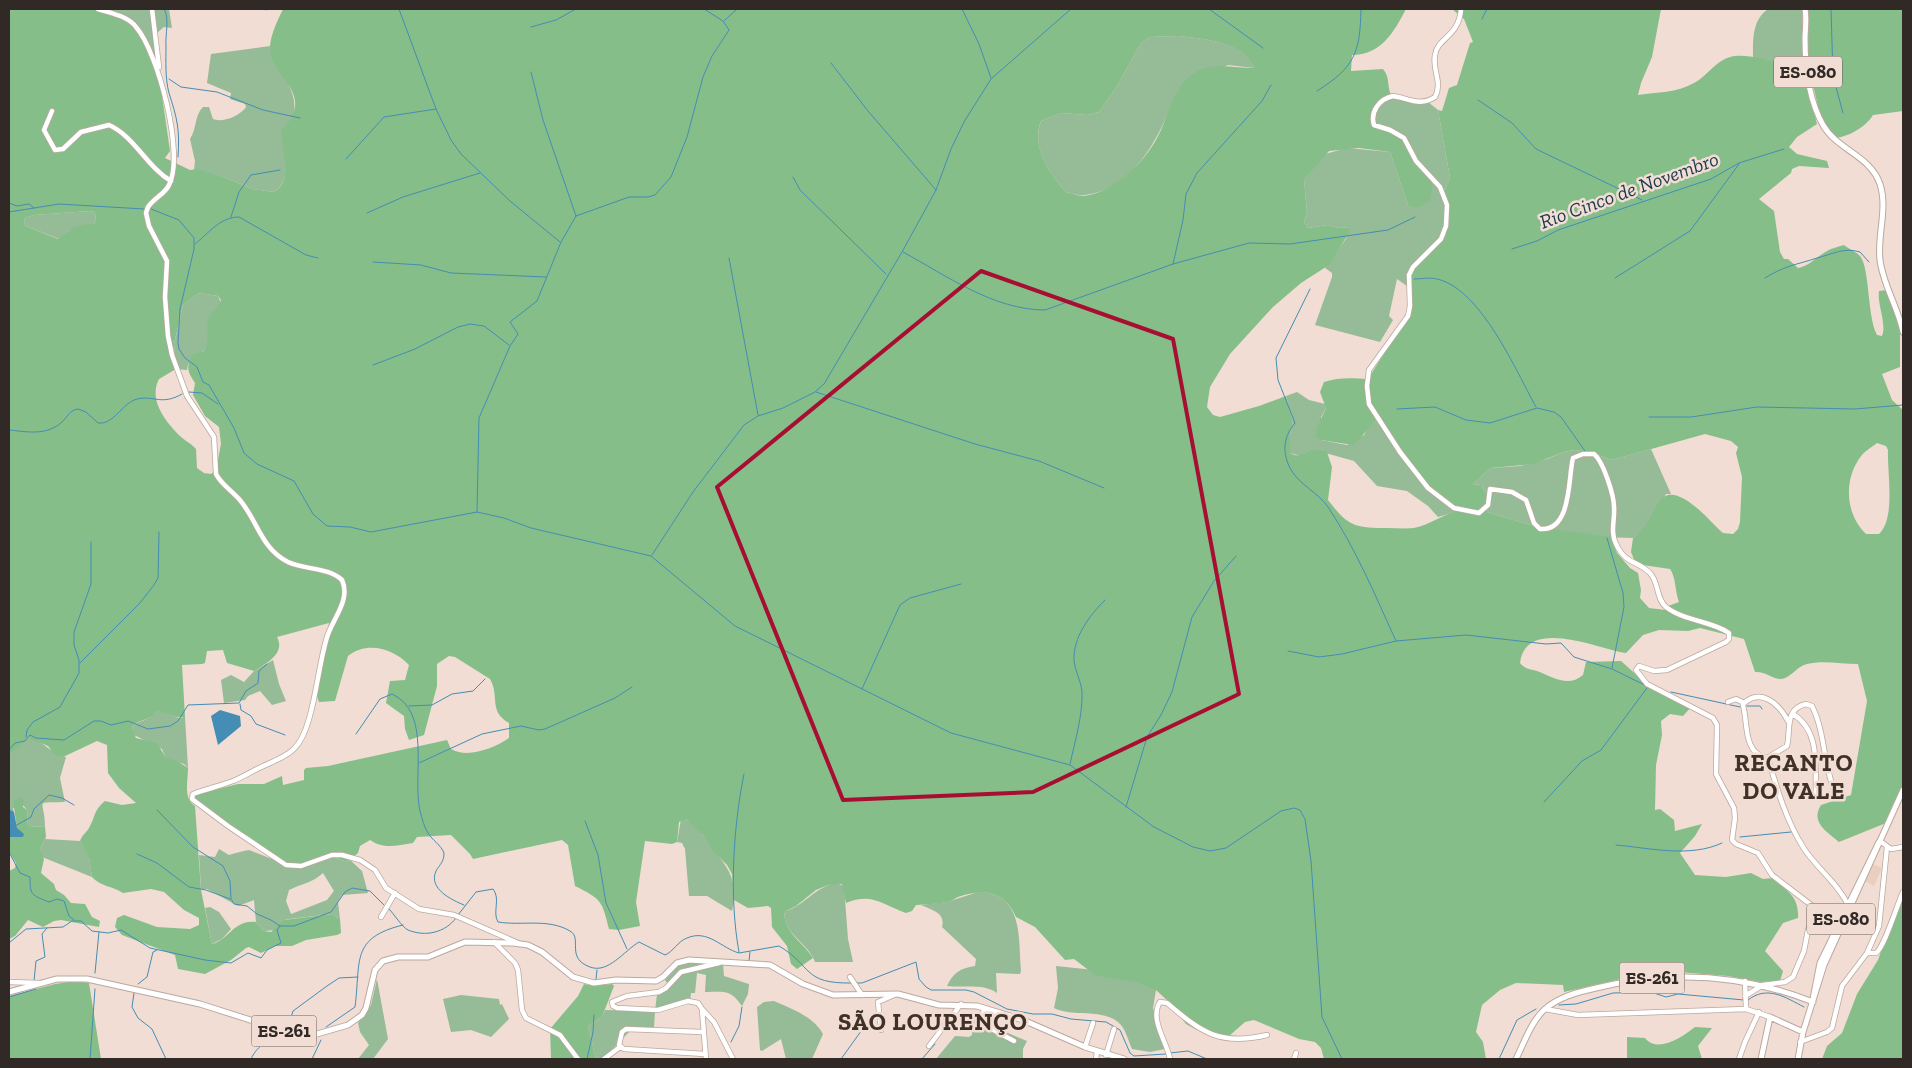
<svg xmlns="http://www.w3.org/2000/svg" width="1912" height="1068" font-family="'Zilla Slab',serif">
  <rect width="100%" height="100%" fill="#f1ddd3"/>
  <path fill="#eacfc1" d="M1873 864 1882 868 1874 886 1865 881Z"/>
  <path fill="#95bb97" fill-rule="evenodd" d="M93 9H169L172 28 164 27 158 32 156 61 153 63 130 21Z
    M1768 9H1802L1803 69 1753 58C1753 40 1752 20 1768 9Z
    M1179 36C1202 39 1245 41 1254 68L1228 65 1178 90C1161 132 1137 189 1085 195 1079 196 1071 193 1066 192 1049 172 1031 148 1041 121L1061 113 1087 115 1099 112 1116 88 1141 43 1150 37Z
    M270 46C275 71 301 89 293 117 291 123 284 127 282 133 284 151 293 180 274 192L253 189 226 178 194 170 195 161 190 139C197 129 194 116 203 107H209L213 119C223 123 240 116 246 107L245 104 230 99 231 93 207 83 211 54Z
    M1392 96 1409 102H1428L1438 110 1450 178 1444 192 1445 215 1439 238 1407 286 1397 279 1389 316 1393 320 1380 342 1315 325 1332 277V273L1325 268 1346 239 1350 227 1339 228 1328 225 1308 228 1304 222 1307 212 1304 180 1325 154 1347 148 1390 152 1408 205 1433 184 1415 159 1388 130H1382L1377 127 1375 117 1377 106Z
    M90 211 95 212 96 223 70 230 59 239 26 226 24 223 25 218 34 215Z
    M199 293 218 296 221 303C198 327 216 326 207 345 203 354 195 359 188 364L187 370 176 369 174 344 183 305Z
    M1297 392 1309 400 1325 404 1326 408 1321 417V440L1347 445 1364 435 1368 427 1377 420 1459 511 1438 517 1428 506 1407 491 1377 486 1354 461 1311 449 1301 456 1290 453V434L1293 422 1286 396Z
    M1651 449 1671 494H1666L1643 531 1633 538 1601 537 1537 527 1487 512 1489 499 1481 485 1473 484 1491 468 1520 466 1547 459 1564 452 1574 450 1590 452 1612 460Z
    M273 660 279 684 286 701 272 705 260 691 248 696 245 700 224 703 221 680 231 675 244 682 254 671Z
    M162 711 179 718 185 717 188 768 184 764 166 759 162 749 134 735 132 728C138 719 149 722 154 712Z
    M25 738C45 739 50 755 66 757L60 778 65 802C32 803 45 799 45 827L28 826 27 810 23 805 13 808 14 812 9 809V755Z
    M681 819H686C692 824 699 829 703 835 707 840 710 846 714 851 731 870 738 884 732 911L707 896H689L685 849 682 843 677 842Z
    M45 839 80 841 89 857 92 877 42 857 40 849Z
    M219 849 229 855C236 853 242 851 249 850L277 861H310L330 856 347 862 350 860 362 871 368 893 342 895 338 902 340 919 332 914 289 919 284 920 276 930 264 931 256 922 254 900 238 906 207 889H201L199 855 215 857ZM323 873 334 891 327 900 291 914 286 901 289 890C303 883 312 883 323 873Z
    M836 883 844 886 848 939 853 962H815C808 943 788 937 784 916L786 911C805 905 815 887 836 883Z
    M978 892C1024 893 1018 937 1021 971L1020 974 996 973 997 993C983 983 965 988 947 986 953 973 960 968 975 966L976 959 942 927C946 913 932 910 921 905L947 902Z
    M210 907 219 912 231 929 222 939 212 944 205 908Z
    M688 962 723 964 724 976 749 984 748 994 742 1006C730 989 725 992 705 992L706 975 697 973 695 993H691L690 1002 667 1010 655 1011 654 1028 630 1031 603 1059H596L588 1026 602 1017 605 1010 655 1011 657 994 670 987 665 980 679 965Z
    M1056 966 1104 971 1157 984 1153 1008 1165 1049 1150 1052 1132 1049C1129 1042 1126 1031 1121 1025 1105 1007 1074 1018 1054 1008L1058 988Z
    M377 979 388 1039 373 1059H358L369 1045 360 1032 358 1023 371 1005Z
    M461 995 499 999 500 1005 502 1004 509 1019 491 1037 471 1030 451 1032 443 999Z
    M774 1001C792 1009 813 1016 823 1034L812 1059H786L781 1039 762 1051 760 1050 757 1007 764 1002Z
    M972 1018 1027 1041 1023 1049V1059H936L955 1036 969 1037 972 1035Z"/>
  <path fill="#86be8a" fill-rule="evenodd" d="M9 9H93L130 21 135 24 160 82 170 151 165 158 190 170 197 169 226 178 253 189 274 192C295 179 280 149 282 130 318 92 269 78 270 46 271 33 278 20 283 9H1406C1394 32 1381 55 1352 55L1351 71 1383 69C1391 78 1386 88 1392 96L1377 107 1375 117 1377 127 1382 130H1388L1406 140 1415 159 1433 184 1430 200C1423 206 1416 210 1408 205L1390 152 1359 148 1329 151 1304 180 1307 212 1304 222 1308 228 1328 225 1339 228 1350 227 1349 233 1329 265 1301 283 1273 307 1230 354 1210 387 1207 407 1213 415 1220 417 1259 406 1286 396 1293 422 1290 434V453C1299 458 1303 454 1311 449L1327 452 1332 467 1328 500C1348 526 1354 528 1387 528 1396 528 1406 529 1414 528 1430 525 1443 514 1458 511L1423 486 1377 420C1367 427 1363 438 1353 445L1321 440 1316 437 1317 427 1326 408 1320 392 1324 382C1339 377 1352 378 1368 379L1408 315 1410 305 1407 286 1415 264 1439 238 1445 214 1444 192 1450 178 1438 110 1442 111 1449 88 1457 85 1470 43 1473 42 1464 19 1452 9H1661L1652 57 1641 83 1638 95C1658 92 1676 93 1694 83 1709 75 1717 58 1735 56 1757 54 1782 66 1803 69L1817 124 1797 137 1789 147 1797 154 1827 161 1829 168 1799 166 1792 169 1791 173 1759 199 1774 211 1780 252 1784 259H1788L1798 268C1811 265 1816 257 1827 251 1832 248 1838 247 1844 245 1849 249 1855 251 1860 256 1870 268 1867 316 1877 335L1882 336C1887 324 1877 305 1879 291L1887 290 1900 328V367L1882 374 1892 400 1903 410V786L1886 823 1839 842C1827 832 1810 822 1821 805L1851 795 1867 701 1858 664C1842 664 1823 660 1807 664 1797 666 1791 678 1781 679 1772 679 1765 671 1755 672L1744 639 1700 628 1688 631 1659 630 1643 635 1626 653C1598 649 1526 616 1520 663 1525 669 1529 669 1537 671 1553 677 1568 688 1583 675L1586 662 1621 661 1641 679 1691 707 1683 716 1670 714 1661 721 1662 735 1656 765 1655 810 1660 809 1674 820 1675 831 1702 824 1695 836 1680 853 1695 875 1726 877 1751 873 1763 879 1774 878C1788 893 1799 896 1798 918L1783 923 1765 951 1783 971 1780 981 1760 982 1728 976 1679 972 1621 979 1564 992 1563 985 1516 983 1500 990 1482 1005 1476 1032 1483 1042 1486 1059H1324L1321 1048 1315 1042 1299 1039 1254 1020 1245 1022 1229 1036 1197 1030 1186 1024 1169 1002 1156 990 1136 982 1095 975 1074 959 1065 960 1035 927 1016 917C1006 893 985 888 961 896 956 897 953 901 947 902 937 904 927 904 916 905L912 911 906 913C883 905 872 892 846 903L842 884 828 885 816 890 796 906 786 911 784 915C787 935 804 943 813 958L797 969 791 964 787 946 772 927 771 908 768 906 748 908 734 900 732 874 727 865 713 851 703 835 686 819 679 822 677 842 672 844 645 841 636 902 640 926 619 930 609 929C602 900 601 899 575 886L568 845 562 840 473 859 470 854 451 835 417 837 413 843C397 845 385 850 370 840L360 846 358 853 347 862 330 856 303 864H289L220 823 195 802 194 795 238 784H264L282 776 283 785 304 780V770L306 768 328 766 447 740 451 749C468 759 494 748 509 738V723C488 711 500 696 490 679L455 657 449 656 437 664V686L424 735 409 740 405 729 404 716 386 703 390 681 405 680 409 665C393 648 367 641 348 656L335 701 319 702 316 693 329 623 277 637C286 654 265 664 254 671L227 663 223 650 207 651 205 663 202 664 182 665 185 717C173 719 166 710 155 712 149 722 138 718 132 728L136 738 157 743 166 758 177 761 188 768C188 781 183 799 195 806L201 890 212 944C229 940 234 919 256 922L264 931 271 932 284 920 332 914 340 919 341 933 337 935 306 940 292 946H275L261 953 249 947 246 948 231 960 205 974 178 969 175 955 122 935 115 927 117 918 124 915 157 927 190 929 199 925V918L184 910 164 892 151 889 123 893C113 886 101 887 92 877L89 858 80 841C82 835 86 833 89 828 96 816 93 811 105 801L122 805 136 803 119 788 108 773 107 745 97 741 63 757 54 754 48 746 28 738 9 755ZM1179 36C1202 39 1244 41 1254 68 1232 68 1207 60 1188 78 1171 93 1168 119 1157 138 1143 164 1114 192 1084 196 1079 196 1071 193 1066 192 1049 172 1031 147 1041 121L1061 113 1087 115 1099 112 1116 88 1141 43 1150 37ZM90 211 95 212 96 223 74 227 58 239 26 226 24 223 25 218 34 215ZM199 293 218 296 221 300C219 308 210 311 208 320 206 332 211 340 203 352L193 354C185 367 188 372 195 383L193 395 205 416 219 427 221 444 216 470 211 474 204 473 197 468 196 449C191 443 185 441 180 436 166 422 148 400 159 379L176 369 174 344 183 305ZM1705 434 1731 441 1738 447 1736 453 1742 477 1740 522 1738 529 1733 534 1723 533C1710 522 1674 476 1658 503 1650 517 1646 529 1633 538L1631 552 1636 564 1670 569C1676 577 1675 592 1679 602L1668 606 1666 610 1649 608 1640 598 1641 590 1638 573 1630 568 1617 553 1611 537 1537 527 1487 512 1489 499 1481 485 1473 484 1491 468 1533 464 1564 452 1574 450 1590 452 1612 460ZM1877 443 1886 446 1888 450C1887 473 1896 518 1879 534H1866C1845 514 1843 478 1862 455 1865 451 1872 447 1877 443Z
    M1807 9H1903V111L1873 115C1866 127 1847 138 1833 138L1822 123 1807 60 1808 17Z
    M20 797 24 800 23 807 27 810 28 826 45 827 46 837 40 849 44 859 41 873 54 884 56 890 64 895 71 903 85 904 92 917 100 921 99 927 61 920 54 921 43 927 28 920 15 936 9 939V871L15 868 16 863 9 852V837H23L17 828 13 801Z
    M1903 897V1059H1822L1827 1046 1842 1033 1857 994 1878 960 1893 917Z
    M75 981 89 983 101 1059H9V996L55 984Z
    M584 984 593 986 612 984 614 986 602 1017 588 1026 596 1059H551L550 1029 578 996Z
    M1695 1027 1712 1028 1698 1046 1702 1059H1627V1037L1645 1038C1658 1054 1682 1037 1695 1027Z"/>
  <path fill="#448db4" d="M220 710 240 716 241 726 218 745 211 716Z
    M9 809 14 812 17 828 24 834 23 837H9Z"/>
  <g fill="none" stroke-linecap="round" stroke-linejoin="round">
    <path stroke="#448db4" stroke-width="1" d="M164 9C170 17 165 35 166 46 166 60 165 79 169 93 177 118 180 129 178 157
      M266 9V10
      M399 9 436 109 451 140 461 154 510 201 560 242
      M962 9 979 44 991 78
      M1209 9 1263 48
      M1831 9 1833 76 1843 113
      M1482 19 1487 9
      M724 21 737 9
      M531 27 556 20 576 9
      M831 63 868 111 936 190
      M531 72 543 120 576 216
      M169 79 181 87 217 92 263 110 300 118
      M1317 91C1355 67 1360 53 1361 9
      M1478 100 1512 123 1536 149 1642 200
      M346 159 384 117 436 109
      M793 177 800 190 886 274
      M9 203 17 206 29 204 34 208
      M151 209 179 220 194 238V249L180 309 178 343 179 349 185 358 197 367 203 382 209 385 234 428 244 453 257 464 294 481 313 514 327 526 350 527 371 532 477 512 504 518 531 528 651 556 735 626 951 733 1070 765 1154 827 1193 847 1210 851 1226 848 1281 811 1294 808 1300 810 1305 819 1311 861 1322 1017 1342 1059
      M9 212 59 204 144 209
      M367 213 403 197 480 173
      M231 217 239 192 251 175 280 170
      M195 244C209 233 220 217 239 217L306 255 318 258
      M1512 249 1537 241 1558 230 1711 179 1739 163 1784 149
      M903 252C947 276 994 310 1045 310L1173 264 1249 243 1290 244 1388 230 1415 217
      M729 258 758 415
      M373 262 421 265 451 273 546 277
      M1173 264 1183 220 1186 194 1197 173 1262 101 1271 85
      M1615 278 1690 231 1739 164
      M1765 278C1786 265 1796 265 1817 258 1833 254 1844 247 1860 252L1869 262
      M1414 279C1421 279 1430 277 1437 279 1481 289 1516 371 1536 407
      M1310 289 1276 358 1278 380 1295 423C1284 436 1282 450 1289 466 1297 484 1317 491 1328 507 1356 549 1375 595 1396 641
      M373 365 415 349 458 327 470 324 484 326 509 345
      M189 392 202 393 218 404
      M816 392 975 444 1039 461 1104 488
      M1397 409 1435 407 1466 420 1490 423 1537 408 1554 412 1561 417 1585 451
      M1649 417H1691L1757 407 1855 409 1903 405
      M9 430C28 432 48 436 63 421 68 416 70 410 78 409L86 412 98 423C114 425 122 403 137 399 155 395 161 406 182 394
      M477 512 479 418 510 346 518 334 510 322 537 301 561 242 576 216 629 197H648L655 195 671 177 687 137 703 77 712 56 729 30 723 21 704 9
      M1607 538 1623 593 1624 607 1612 668
      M652 555 693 492 744 425 758 416 783 408 815 392 824 384 902 252 936 190 951 149 964 122 991 79 1071 9
      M1288 651 1319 657 1342 654 1396 641 1466 635 1546 644 1561 643 1574 657 1612 669 1655 690
      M80 663 139 604 154 585 158 578 159 532
      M862 689 900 605 910 598 961 584
      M1671 692 1740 707
      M240 704 241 710 251 716 256 724 285 735
      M409 706 432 705 452 694 473 691 485 679
      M1747 706H1760L1762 709
      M356 734 380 699 392 694C432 712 412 776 420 811 422 818 424 827 428 833 432 840 441 845 444 853 444 862 440 864 436 871 428 889 452 900 464 905
      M26 737 27 730 33 722 60 707 79 673V660L74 645V632L91 584V542
      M9 750 15 743 25 741 30 735 36 738 64 740 94 721H101L111 725 128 721 148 729 170 726 178 721 188 705 239 703 246 691 258 683 259 671 267 664
      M419 763 482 734 521 726 539 730 545 729 615 698 632 687
      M1070 764C1075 741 1083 715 1082 691 1081 681 1075 671 1074 661 1073 637 1089 616 1105 600
      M1544 802 1582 761 1601 750 1647 688
      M1126 807 1147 737 1161 715 1172 692 1192 617 1214 581 1236 556
      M157 810 193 847 223 866 230 881 231 899 234 904 247 906 257 914 271 920 280 926
      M585 821 598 855 606 903 627 949
      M15 826 31 817 34 809 49 795 62 798 74 805
      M1740 837 1791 832
      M1616 845C1650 848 1690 858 1722 843
      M9 852 20 873 30 877C30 895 31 895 49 902L57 899 64 901 69 916 74 920
      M137 854 157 863 189 887 206 890 230 899
      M389 909C394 914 402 927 408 930 425 937 445 933 456 918
      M458 915 476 892 493 889C501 899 492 912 498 922 522 926 548 918 570 931 583 938 565 958 590 967 608 974 624 951 639 942L665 955C673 952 678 941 687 938 708 929 721 948 739 953L779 946C813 966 802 984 852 983
      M280 926H294L331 912 345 892 352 888 370 891 384 905
      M9 943 26 929 63 927 72 921H81L92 931 108 933 121 930 150 948 205 960 231 963 248 953 261 958 267 950 281 943 277 930 280 926
      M739 952C729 898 733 828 744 774
      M749 961 750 952
      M95 973 99 932
      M596 979 597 970
      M34 981 36 961 45 957 42 934 47 928
      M856 983H862L916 962 919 979 926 987 931 990H966L974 992 1007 1009 1033 1014H1052L1071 1019 1106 1022 1120 1030 1130 1053 1134 1056 1166 1054
      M138 984 147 977 153 952 157 950
      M134 993 132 1007 138 1018 152 1029 166 1059
      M9 997 36 989
      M1748 1000C1767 985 1785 997 1804 1007
      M1559 1005 1576 1004 1613 993 1651 992 1666 997 1678 994 1744 1000
      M282 1026 289 1024 293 1011 327 986 339 978 358 977
      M326 1027 355 1007C361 961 350 938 403 925
      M731 1042 739 1026 742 1007
      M1170 1053 1188 1051 1207 1059
      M90 1059 95 989
      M251 1059C259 1042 267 1045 278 1035
      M312 1059 321 1040
      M587 1059 593 1032 594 1015
      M841 1059 864 1027
      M922 1059 935 1044
      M1499 1059 1517 1020 1536 1009"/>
    <defs>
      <path id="minor" d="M98 9C110 13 128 16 136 27 158 52 185 155 169 185 165 194 154 198 148 207L146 213 149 226 167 261 165 297 168 336 172 355 187 396 214 437 216 474C221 484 231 490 239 499 257 519 261 549 288 562 305 570 328 567 342 580 351 600 333 618 327 637 319 664 317 692 309 719 299 755 286 755 257 769 249 773 241 778 233 781 220 786 206 789 193 794L192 799 228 826 286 865 301 866 332 855H342L360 860 375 870 386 888 419 909 454 915 518 943
        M152 9 159 67
        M1461 9C1459 37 1437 38 1435 55 1432 71 1443 82 1435 97 1420 107 1408 98 1393 96 1379 99 1370 112 1374 125L1390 130 1404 138 1416 161 1440 187 1447 205 1446 226 1441 239 1413 267 1409 275 1410 306 1408 316 1369 370 1367 386 1369 404 1400 452 1428 488 1454 508 1479 513 1488 505 1490 489 1512 492 1526 500 1534 523 1540 529C1572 532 1568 477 1573 458L1583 454H1594C1603 461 1614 495 1614 507 1615 520 1610 532 1616 544 1626 565 1637 560 1650 573 1659 582 1656 599 1666 607 1684 621 1712 621 1729 633V639L1726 642 1667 670 1654 671 1639 666 1636 670 1647 684 1713 718 1717 725 1716 774 1734 808 1735 818 1732 840 1736 844 1758 853 1772 875 1815 908 1816 915 1808 930 1804 951 1793 977 1785 982 1763 985 1745 996
        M52 111 44 130 55 150 63 149 81 132 109 125C134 136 147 167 171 181
        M1728 702 1736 699 1742 702C1749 720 1741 752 1767 758L1787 746C1791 730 1784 709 1806 704L1812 706C1826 734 1823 767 1836 795
        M1743 704C1761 687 1779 704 1788 721
        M1793 714C1820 731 1815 764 1816 792
        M1768 758C1777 789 1786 820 1803 847 1816 868 1837 882 1848 905
        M1880 841 1891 849 1903 847
        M381 917 395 893
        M494 942 515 963 518 970 522 1010 526 1018 560 1035 578 1059
        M1867 953H1876C1884 948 1897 905 1903 892
        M850 977 862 995
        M1745 981 1746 1009
        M9 982 39 983
        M984 1008 983 1016 986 1026 1014 1041
        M702 1009 714 1022 733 1059
        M1545 1009 1578 1015 1746 1009 1770 1017
        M881 1030 878 1002 894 995
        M702 1032 626 1029 622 1032 619 1045 624 1049 705 1054
        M1800 1042 1827 1032 1832 1028 1842 986 1867 953 1879 926 1887 847
        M929 1046 961 1004
        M1085 1047 1093 1023
        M1106 1055 1114 1029
        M604 1059 620 1047
        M706 1059 702 1009 698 1003 688 1001 658 1010 617 1008 613 1006 612 1002 627 996 659 992 666 988 681 972 719 963
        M1096 1059 1097 1052
        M1170 1059C1167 1042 1149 1019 1160 1002L1167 1003C1202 1033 1220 1046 1267 1035
        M1294 1059 1296 1053
        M1739 1059 1745 1042 1759 1012"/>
      <path id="major" d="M1805 9C1807 19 1805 29 1805 39 1805 66 1809 100 1823 125 1837 150 1870 155 1880 184 1888 209 1877 235 1880 260 1883 285 1898 307 1903 332
        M9 992 57 979H87L200 1004 285 1031 310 1036 348 1025 362 1015 366 1008 375 970 383 961 398 957H428L465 942 513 943 528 945 542 952 573 977 594 983 616 980 656 981 663 977 677 963 689 960 770 965 803 984 833 995 898 994 939 1005 977 1006 1023 1020 1085 1047 1124 1059
        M1813 999 1820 963 1879 842
        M1516 1059C1524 1043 1531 1022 1544 1010 1558 997 1578 992 1596 988 1669 970 1743 974 1813 1002
        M1761 1059 1770 1017 1803 1032
        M1798 1059 1803 1032 1824 965 1903 790"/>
    </defs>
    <use href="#minor" stroke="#bba89e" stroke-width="6"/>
    <use href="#major" stroke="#bba89e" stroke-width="7"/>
    <use href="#minor" stroke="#fff" stroke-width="4.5"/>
    <use href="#major" stroke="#fff" stroke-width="5"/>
  </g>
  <path fill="none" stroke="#a70e32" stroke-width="4" stroke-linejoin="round" d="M981 271 1173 339 1239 694 1033 792 843 800 717 487Z"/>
  <g text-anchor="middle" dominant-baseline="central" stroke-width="5" stroke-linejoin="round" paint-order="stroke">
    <g fill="#f1ddd3" stroke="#6b5f5a" stroke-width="1">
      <rect x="1774" y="56.5" width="68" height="31" rx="4"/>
      <rect x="1807" y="903.5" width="68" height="31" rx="4"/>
      <rect x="1619.5" y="962.5" width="65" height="31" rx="4"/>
      <rect x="251.5" y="1015.5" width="65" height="31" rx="4"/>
    </g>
    <g font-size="18" font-weight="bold" fill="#312926">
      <text x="1808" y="72">ES-080</text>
      <text x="1841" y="919">ES-080</text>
      <text x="1652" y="978">ES-261</text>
      <text x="284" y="1031">ES-261</text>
    </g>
    <g font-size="20" font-style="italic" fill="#1a3a4c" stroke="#f1ddd3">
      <text transform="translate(1629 190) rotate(-20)">Rio Cinco de Novembro</text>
    </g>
    <g font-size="24" font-weight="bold" letter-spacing="1" fill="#3f3028" stroke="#f1ddd3">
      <text x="1794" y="762">RECANTO<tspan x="1794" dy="28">DO VALE</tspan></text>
      <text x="933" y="1021">SÃO LOURENÇO</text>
    </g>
  </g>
  <rect width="1912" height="1068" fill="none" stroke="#312926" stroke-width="20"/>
</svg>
